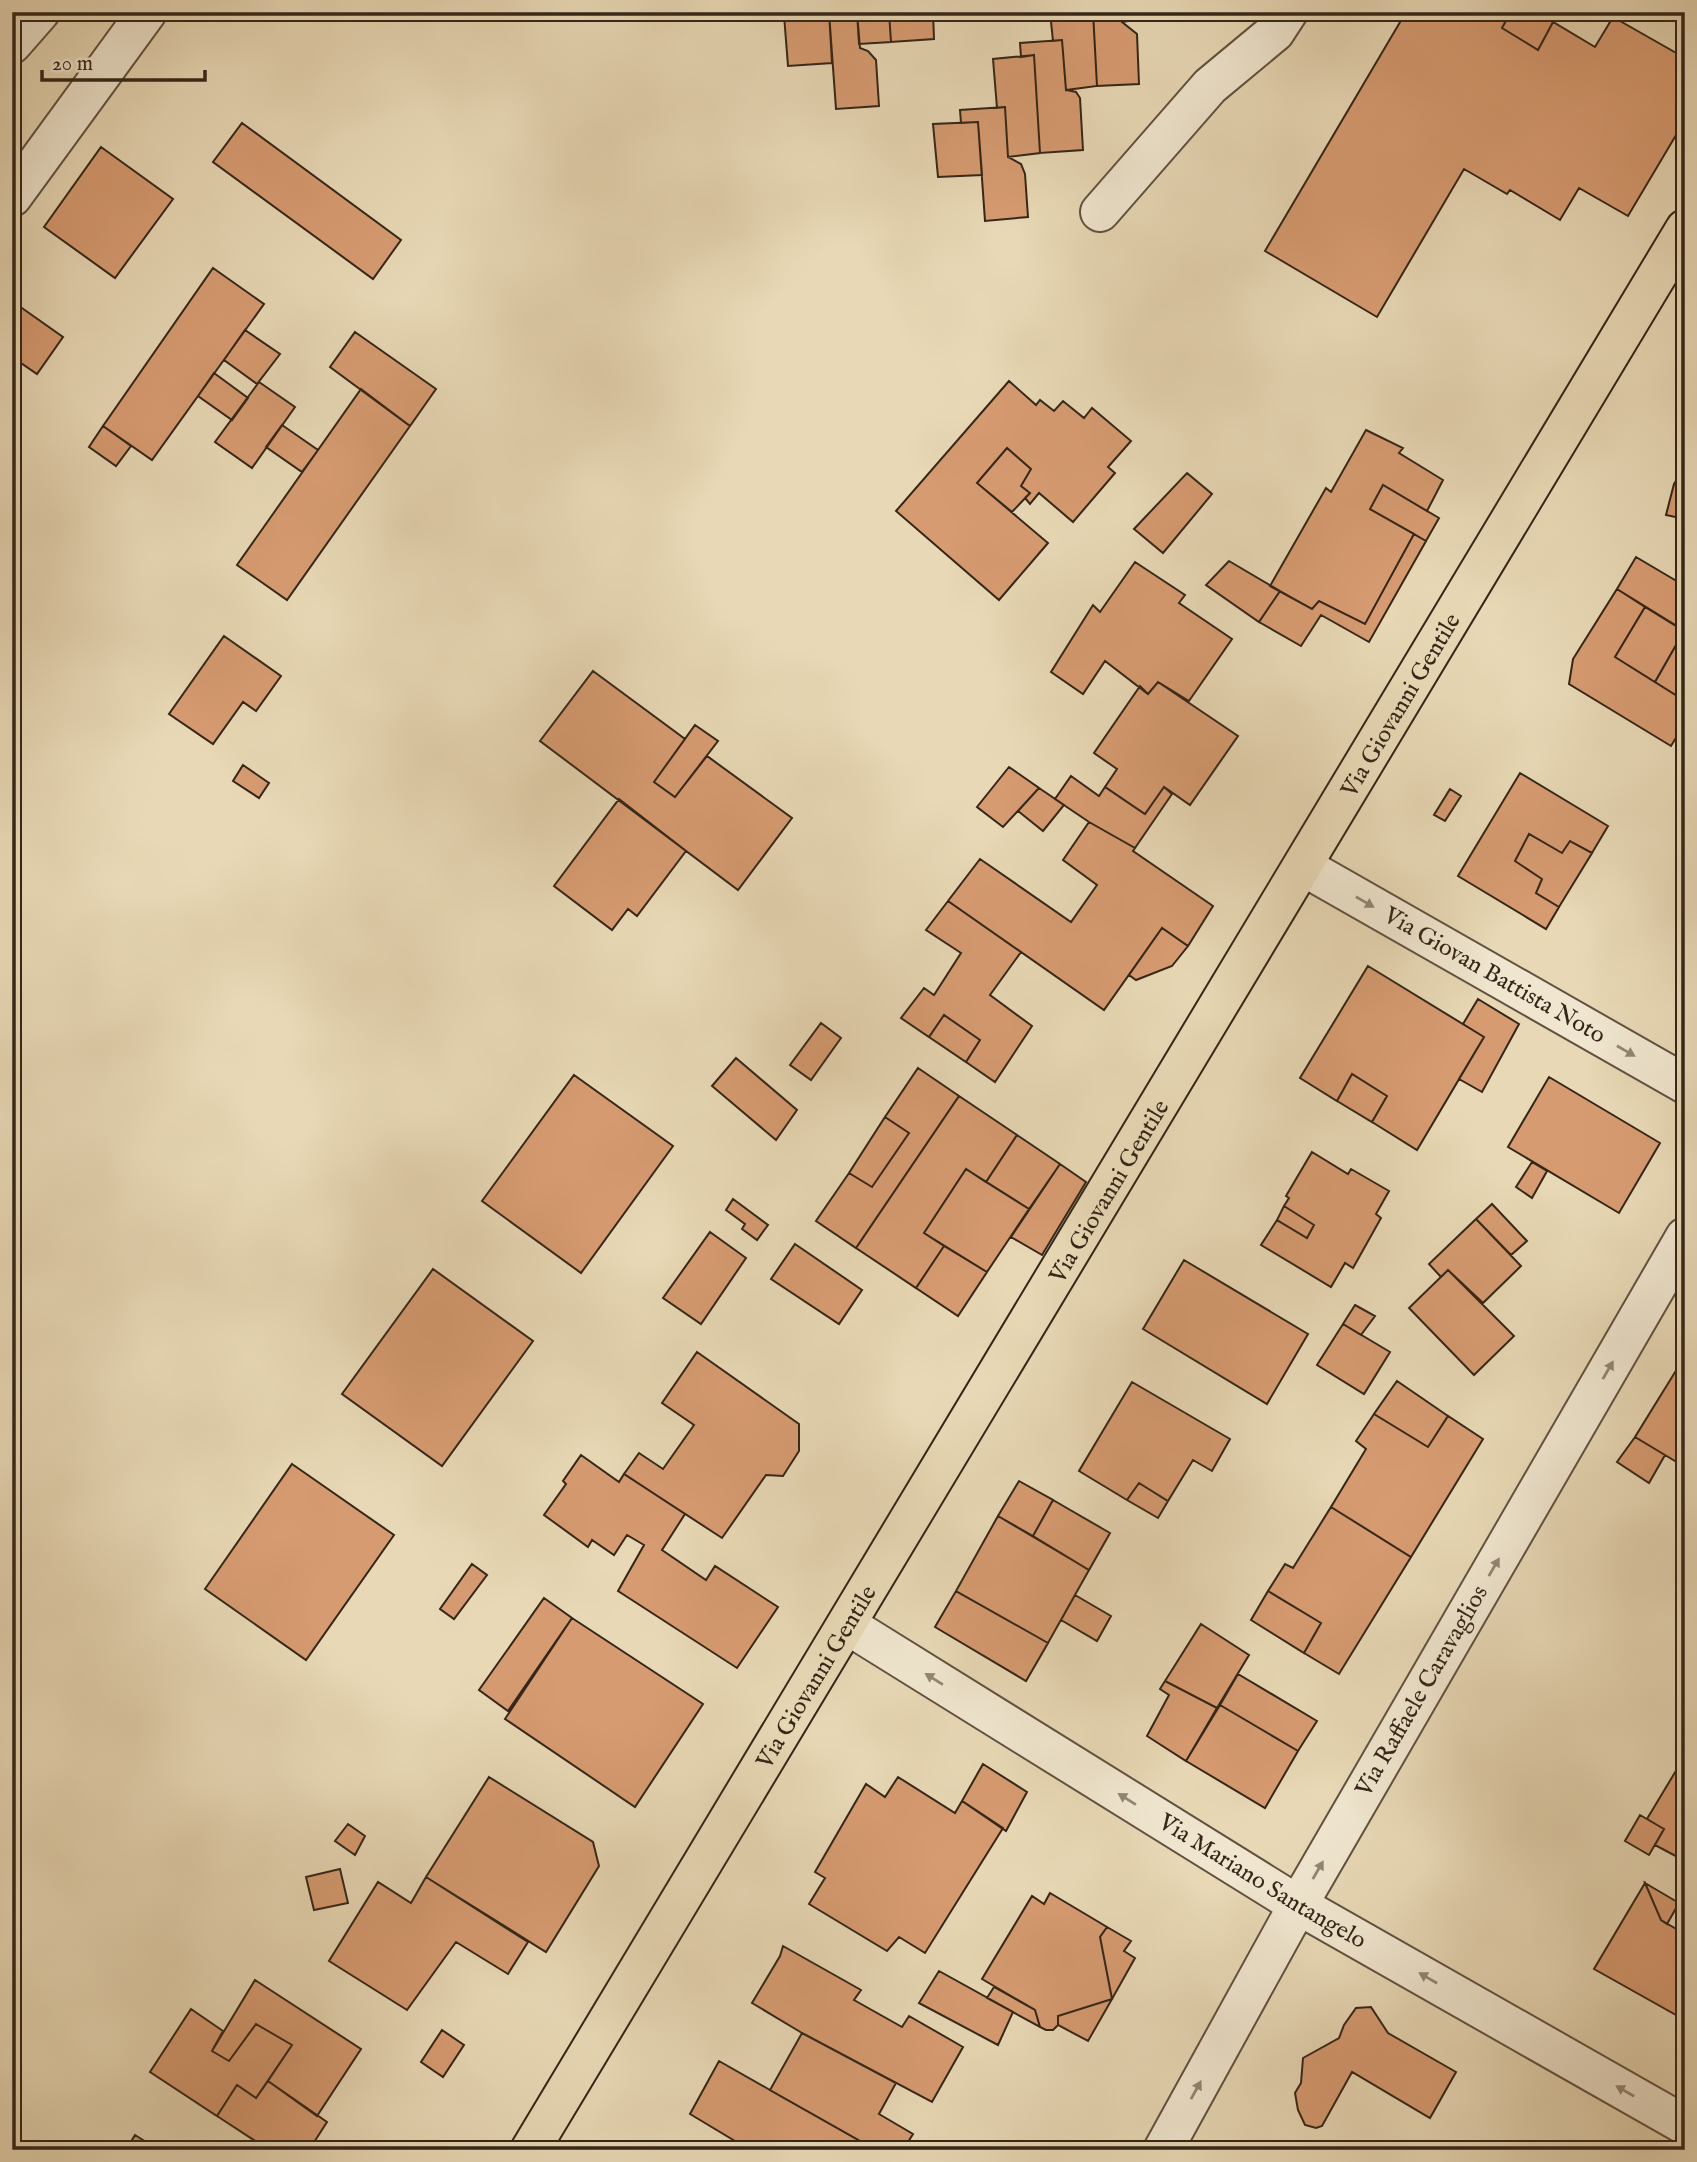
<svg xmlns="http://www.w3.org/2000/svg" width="1697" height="2162" font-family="'IM FELL English',serif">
  <rect width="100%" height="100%" fill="#e8d8b5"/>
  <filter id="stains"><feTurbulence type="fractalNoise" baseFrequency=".00286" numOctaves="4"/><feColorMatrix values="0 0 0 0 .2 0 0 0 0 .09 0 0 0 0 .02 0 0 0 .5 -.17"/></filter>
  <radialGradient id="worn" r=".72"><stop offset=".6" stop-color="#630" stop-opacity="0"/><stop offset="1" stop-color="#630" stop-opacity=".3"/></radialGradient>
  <path fill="#d79b71" stroke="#342619" stroke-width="2" d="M816 12H829L832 63 788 66 784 15Z
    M829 12H857L860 48 868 51 876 60 879 106 836 109Z
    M857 12H889L891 42 859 44Z
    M889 12H933L934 39 891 42Z
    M1050 12H1093L1097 86 1066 90 1062 40 1053 41Z
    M1093 12H1121L1122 22 1137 34 1139 84 1097 86Z
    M1121 12H1152L1153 18 1122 22Z
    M1406 12H1511L1502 28 1538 50 1553 22 1595 47 1613 17 1685 58V120L1628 216 1579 188 1560 220 1510 190 1507 194 1464 169 1377 317 1265 251Z
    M1511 12H1536L1553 22 1538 50 1502 28Z
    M1062 40 1066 90 1076 92 1080 98 1083 150 1040 153 1034 55 1021 57 1020 43Z
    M1034 55 1040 153 1008 157 1005 107 997 108 993 59Z
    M1005 107 1008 157 1021 164 1025 174 1028 217 985 221 978 122 961 123 960 110Z
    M978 122 982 175 938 177 933 124Z
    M242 123 401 240 373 279 213 162Z
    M101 147 173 199 115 278 44 227Z
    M213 268 264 304 152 460 103 426Z
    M12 301 63 337 37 374 15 359 12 364Z
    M245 330 280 354 257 384 224 360Z
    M355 332 436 389 410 426 330 367Z
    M214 373 248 398 232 420 198 396Z
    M1009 381 1036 405 1040 400 1054 411 1063 401 1084 418 1092 408 1131 441 1108 467 1115 473 1073 522 1039 493 1030 504 1025 498 1030 493 1021 486 1031 469 1007 448 977 483 1048 543 999 600 896 511Z
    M259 382 295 407 252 468 215 442Z
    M361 389 410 426 287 600 237 565Z
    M282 425 318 450 302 472 266 447Z
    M103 426 131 446 116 466 89 447Z
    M1366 430 1403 448 1399 453 1443 480 1427 511 1383 485 1370 509 1414 534 1365 624 1319 601 1312 609 1270 586 1326 488 1331 492Z
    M1007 448 1031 469 1021 486 1030 493 1012 512 977 483Z
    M1685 467V519L1666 515 1674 484Z
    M1187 473 1212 494 1163 553 1134 529Z
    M1383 485 1439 518 1426 541 1370 509Z
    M1414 534 1426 541 1369 642 1321 615 1301 646 1259 622 1280 591 1312 609 1319 601 1365 624Z
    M1636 557 1685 586V631L1617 589Z
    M1229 561 1280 591 1259 622 1206 585Z
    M1135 562 1185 595 1179 603 1232 639 1189 701 1158 682 1148 694 1105 661 1083 694 1051 672 1093 605 1100 612Z
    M1617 589 1645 607 1615 657 1685 701V723L1671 746 1569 684 1573 659Z
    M1645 607 1684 631 1655 682 1615 657Z
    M1684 631 1685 695 1682 699 1655 682Z
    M224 636 281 676 256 711 243 702 213 744 169 714Z
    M593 671 685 739 654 782 675 797 707 756 792 818 738 890 540 741Z
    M1158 682 1238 736 1190 805 1164 787 1145 814 1105 787 1117 769 1094 753 1140 686 1148 694Z
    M695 725 718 741 675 797 654 782Z
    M243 765 269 783 259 798 233 781Z
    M1009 767 1039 788 1003 827 977 807Z
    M1520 773 1608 826 1592 853 1570 841 1562 853 1529 834 1515 861 1542 879 1536 893 1559 907 1546 929 1458 876Z
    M1071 776 1099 796 1105 787 1145 814 1164 787 1172 794 1135 848 1089 822 1055 799Z
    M1039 788 1064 805 1043 831 1018 811Z
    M1450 789 1461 796 1445 821 1434 815Z
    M619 799 686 851 637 916 628 909 612 930 554 886Z
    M1089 822 1135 848 1133 851 1213 906 1188 946 1162 928 1104 1010 948 901 980 859 1071 922 1097 885 1063 860Z
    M1529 834 1562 853 1570 841 1592 853 1559 907 1536 893 1542 879 1515 861Z
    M948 901 1021 952 990 995 1032 1026 995 1082 966 1062 980 1040 944 1015 929 1037 901 1018 924 988 934 995 961 953 926 930Z
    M1162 928 1188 946 1172 966 1136 980 1129 975Z
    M1368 966 1484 1037 1417 1150 1372 1122 1387 1096 1352 1074 1337 1101 1300 1078Z
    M1478 999 1519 1024 1482 1092 1459 1079 1484 1037 1463 1024Z
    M944 1015 980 1040 966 1062 929 1037Z
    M821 1023 841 1038 811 1080 790 1065Z
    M736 1058 797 1110 776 1140 712 1086Z
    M918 1068 959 1096 856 1248 816 1221 849 1173 872 1187 909 1133 885 1117Z
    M1352 1074 1387 1096 1372 1122 1337 1101Z
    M574 1075 673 1146 581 1273 482 1201Z
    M1549 1077 1660 1143 1619 1213 1508 1147Z
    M959 1096 1017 1135 986 1182 966 1169 924 1233 944 1246 916 1288 856 1248Z
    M885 1117 909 1133 872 1187 849 1173Z
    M1017 1135 1060 1164 1029 1209 986 1182Z
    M1312 1152 1348 1174 1351 1169 1389 1191 1376 1214 1381 1218 1353 1268 1345 1263 1331 1287 1261 1245 1277 1220 1307 1238 1314 1225 1284 1206 1289 1198 1286 1196Z
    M1532 1162 1547 1171 1532 1198 1516 1187Z
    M1060 1164 1086 1182 1042 1255 1011 1237Z
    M966 1169 1029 1209 987 1272 924 1233Z
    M733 1199 768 1225 757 1240 742 1229 745 1224 726 1210Z
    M1492 1204 1527 1241 1511 1255 1476 1219Z
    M1284 1206 1314 1225 1307 1238 1277 1220Z
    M1476 1219 1521 1266 1483 1303 1448 1270 1441 1277 1429 1264Z
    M710 1232 746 1258 701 1324 663 1298Z
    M795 1244 862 1290 839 1324 771 1279Z
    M944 1246 987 1272 958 1316 916 1288Z
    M1184 1260 1308 1334 1267 1404 1143 1329Z
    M433 1269 533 1341 442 1466 342 1394Z
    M1448 1270 1514 1336 1474 1375 1409 1308Z
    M1355 1305 1375 1316 1361 1335 1343 1324Z
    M1343 1324 1390 1352 1364 1394 1317 1365Z
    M697 1352 799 1424V1451L783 1476 766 1475 722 1538 624 1474 639 1453 663 1469 694 1425 662 1403Z
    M1685 1356V1467L1635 1437Z
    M1397 1381 1448 1416 1428 1447 1374 1414Z
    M1132 1382 1230 1439 1212 1471 1193 1460 1168 1501 1139 1483 1127 1500 1079 1471Z
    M1374 1414 1428 1447 1448 1416 1483 1439 1411 1557 1331 1507 1366 1449 1356 1441Z
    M1635 1437 1665 1455 1649 1483 1617 1462Z
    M581 1455 619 1482 624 1474 685 1514 662 1550 706 1580 715 1566 778 1607 737 1668 618 1591 644 1545 627 1535 614 1555 592 1540 588 1547 544 1515 566 1484 563 1481Z
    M292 1464 394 1535 306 1660 205 1589Z
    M1019 1481 1053 1500 1033 1536 998 1516Z
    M1139 1483 1168 1501 1158 1518 1127 1500Z
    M1053 1500 1110 1533 1089 1570 1033 1536Z
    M1331 1507 1411 1557 1339 1674 1304 1653 1321 1623 1268 1591 1285 1564 1293 1568Z
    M998 1516 1089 1570 1048 1643 956 1591Z
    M472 1564 487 1575 454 1619 440 1609Z
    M956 1591 1048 1643 1026 1681 935 1627Z
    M1268 1591 1321 1623 1304 1653 1251 1620Z
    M1075 1595 1111 1616 1097 1641 1061 1620Z
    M544 1598 572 1618 508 1711 479 1690Z
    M572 1618 703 1704 635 1807 505 1719Z
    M1201 1624 1249 1655 1217 1708 1165 1681Z
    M1238 1674 1317 1721 1298 1751 1220 1705Z
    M1165 1681 1217 1708 1186 1761 1147 1736 1169 1695 1160 1689Z
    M1220 1705 1298 1751 1265 1808 1186 1761Z
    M1683 1759 1685 1760V1861L1655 1845 1664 1829 1647 1819Z
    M983 1764 1027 1792 1006 1831 962 1801Z
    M489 1777 593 1842 599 1866 546 1952 426 1877Z
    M898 1777 955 1813 962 1801 1003 1828 925 1953 899 1937 887 1951 809 1904 825 1878 815 1872 866 1784 885 1797Z
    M1640 1815 1664 1829 1649 1855 1625 1841Z
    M348 1824 365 1836 355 1855 335 1841Z
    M340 1869 348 1903 314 1910 306 1877Z
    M426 1877 528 1942 508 1974 456 1942 407 2010 329 1961 378 1882 411 1903Z
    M1645 1883 1661 1920 1685 1934V2020L1594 1969Z
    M1645 1883 1679 1903 1667 1924 1661 1920Z
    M1050 1893 1107 1927 1100 1937 1112 1999 1058 2016V2025L1053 2030H1046L1040 2027 1035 2010 982 1979 1032 1896 1044 1904Z
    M1107 1927 1131 1941 1124 1951 1135 1958 1112 1999 1100 1937Z
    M783 1946 861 1990 854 2000 902 2027 909 2016 963 2047 932 2102 802 2033 752 2003 780 1956Z
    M939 1971 1013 2012 998 2045 919 2003Z
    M255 1980 361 2049 317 2116 268 2081 292 2045 256 2024 229 2061 212 2051Z
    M994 1987 1035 2010 1040 2027 987 1998Z
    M1112 1999 1088 2041 1058 2025V2016Z
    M1371 2007 1388 2033 1456 2072 1430 2118 1352 2072 1322 2126 1316 2128 1305 2125 1298 2110 1295 2093 1301 2083 1303 2058 1339 2038 1344 2025 1356 2008Z
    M191 2009 223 2031 212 2051 229 2061 256 2024 292 2045 256 2098 237 2085 217 2116 150 2072Z
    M442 2030 464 2045 443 2077 421 2062Z
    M802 2033 896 2083 879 2114 913 2134 903 2150H876L770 2090Z
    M719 2061 770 2090 876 2150H750L690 2114Z
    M268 2081 327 2122 309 2150H269L217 2116 237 2085 256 2098Z
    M135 2135 159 2150H126Z"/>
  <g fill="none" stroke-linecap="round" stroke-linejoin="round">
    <defs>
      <g id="minor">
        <path d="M12 44 40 12"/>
        <path d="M12 197 147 12"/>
        <path d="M1100 212 1210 86 1275 32 1288 12"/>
        <path id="s1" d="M1306 868 1685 1084"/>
        <path id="s2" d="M849 1626 1298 1905 1685 2125"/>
        <path id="s3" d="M1163 2150 1298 1905 1685 1237"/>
      </g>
      <g id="major">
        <path id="s4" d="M530 2150C918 1512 1303 872 1685 229"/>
      </g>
    </defs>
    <use href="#minor" stroke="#615240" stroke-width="42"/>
    <use href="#major" stroke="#342619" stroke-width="42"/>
    <use href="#minor" stroke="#f0e6cf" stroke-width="38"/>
    <use href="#major" stroke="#e8d8b5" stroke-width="38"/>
  </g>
  <defs><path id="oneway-solid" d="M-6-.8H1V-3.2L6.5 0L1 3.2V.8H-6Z" transform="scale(1.75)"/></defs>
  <g fill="#928674">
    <use href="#oneway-solid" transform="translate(1365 902) rotate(30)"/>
    <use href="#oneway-solid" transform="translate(1626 1051) rotate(30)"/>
    <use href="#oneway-solid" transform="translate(1608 1370) rotate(-60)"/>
    <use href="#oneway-solid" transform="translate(1494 1567) rotate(-60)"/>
    <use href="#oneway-solid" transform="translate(934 1679) rotate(-148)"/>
    <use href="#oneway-solid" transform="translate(1127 1799) rotate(-148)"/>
    <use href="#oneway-solid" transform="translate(1318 1870) rotate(-60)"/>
    <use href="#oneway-solid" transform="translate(1428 1978) rotate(-150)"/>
    <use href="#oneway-solid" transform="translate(1196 2090) rotate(-61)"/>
    <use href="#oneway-solid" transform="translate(1625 2091) rotate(-150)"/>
  </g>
  <g text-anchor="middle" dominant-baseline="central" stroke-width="5" stroke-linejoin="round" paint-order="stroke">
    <g font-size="24" fill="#342619" stroke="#f0e6cf">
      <text stroke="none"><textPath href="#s4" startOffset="1687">Via Giovanni Gentile</textPath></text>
      <text stroke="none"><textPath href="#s1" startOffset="217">Via Giovan Battista Noto</textPath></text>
      <text stroke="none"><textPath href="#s4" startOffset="1120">Via Giovanni Gentile</textPath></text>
      <text stroke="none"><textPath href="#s4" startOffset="553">Via Giovanni Gentile</textPath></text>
      <text stroke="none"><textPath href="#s3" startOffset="527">Via Raffaele Caravaglios</textPath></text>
      <text stroke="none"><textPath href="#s2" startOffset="486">Via Mariano Santangelo</textPath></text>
    </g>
  </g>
  <rect width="1697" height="2162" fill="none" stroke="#e8d8b5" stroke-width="42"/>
  <rect x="14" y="14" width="1669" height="2134" fill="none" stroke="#342619" stroke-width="3.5"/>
  <rect x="21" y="21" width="1655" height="2120" fill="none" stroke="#342619" stroke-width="2"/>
  <path d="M42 70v10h163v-10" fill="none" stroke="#342619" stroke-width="3.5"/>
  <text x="52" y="70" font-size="21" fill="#342619" stroke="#f0e6cf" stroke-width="5" paint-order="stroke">20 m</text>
  <rect width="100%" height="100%" filter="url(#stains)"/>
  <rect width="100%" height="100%" fill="url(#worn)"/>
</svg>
